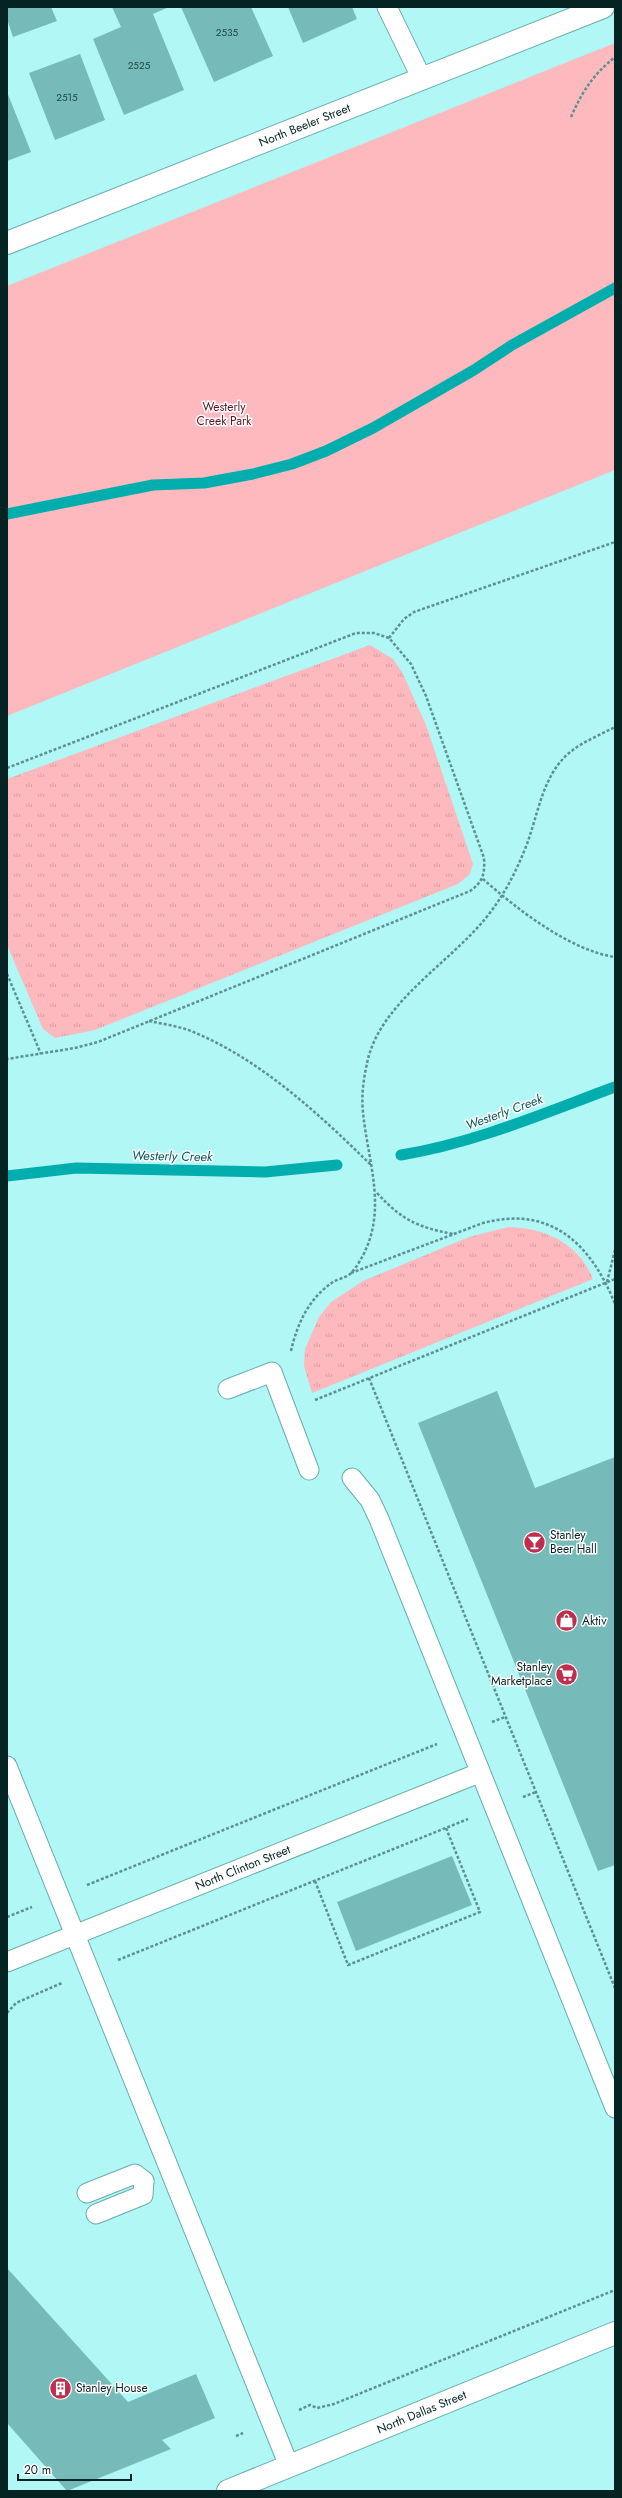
<svg xmlns="http://www.w3.org/2000/svg" width="622" height="2498" font-family="Jost,sans-serif">
  <defs>
    <pattern id="grass-tufts" width="24" height="20" patternUnits="userSpaceOnUse"><rect width="24" height="20" fill="#fdb9be"/><path d="M3 7l-1-3M5 7V3M7 7l1-3M15 17l-1-3M17 17v-4M19 17l1-3" fill="none" stroke="#d79fa3"/></pattern>
  </defs>
  <rect width="100%" height="100%" fill="#b0f7f5"/>
  <path fill="url(#grass-tufts)" d="M370 645 393 659 402 672 426 725 473 864 470 874 458 884 95 1030 55 1038 43 1029 7 945V779Z
    M508 1227C545 1228 579 1243 593 1279L312 1393 304 1366 305 1349 319 1317 331 1302 363 1281 469 1237Z"/>
  <path fill="#fdb9be" d="M615 43V470L7 716V286Z"/>
  <g fill="none" stroke-linecap="round" stroke-linejoin="round">
    <path stroke="#02aead" stroke-width="11" d="M7 514 153 485 204 483 253 474 292 464 326 451 373 428 474 370 512 345 615 288
      M401 1155C475 1143 544 1113 615 1087
      M7 1176 76 1168 265 1172 337 1165"/>
  </g>
  <path fill="#76bbb9" d="M7 7H51L57 21 13 37 7 19Z
    M112 7H169L153 14 184 90 124 115 93 39 121 27Z
    M181 7H251L273 56 214 82Z
    M288 7H352L357 19 303 43Z
    M80 54 105 120 55 140 29 73Z
    M7 92 31 152 7 161Z
    M497 1391 535 1488 615 1457V1865L598 1871 418 1423Z
    M452 1856 472 1905 356 1951 337 1902Z
    M7 2268 128 2402 196 2374 215 2418 162 2440 171 2449 67 2491 7 2423Z"/>
  <g fill="none" stroke-linecap="round" stroke-linejoin="round">
    <defs>
      <g id="service">
        <path d="M387 7 422 79"/>
        <path d="M228 1389 272 1372 309 1470"/>
        <path d="M352 1478 370 1500 379 1519 615 2108"/>
        <path d="M7 1766 289 2466"/>
        <path id="s1" d="M7 1962 479 1773"/>
        <path d="M87 2193 135 2174 144 2181"/>
        <path d="M96 2214 143 2195 144 2181"/>
      </g>
      <g id="minor">
        <path id="s2" d="M228 2491 615 2333"/>
      </g>
      <g id="tertiary">
        <path id="s3" d="M7 243 603 7"/>
      </g>
    </defs>
    <use href="#service" stroke="#68adab" stroke-width="21"/>
    <use href="#minor" stroke="#68adab" stroke-width="24"/>
    <use href="#tertiary" stroke="#68adab" stroke-width="24"/>
    <path stroke="#5d908e" stroke-width="2.5" stroke-dasharray="3 2" stroke-linecap="butt" d="M571 117C583 90 593 75 615 57
      M389 638 404 619 414 612 615 542
      M7 768 356 633H374L389 638 411 664 426 696 484 858C485 874 483 882 470 891L98 1042 75 1048 7 1059
      M483 879C517 909 569 950 615 957
      M7 974 41 1054
      M149 1021C163 1024 178 1026 191 1031 260 1059 319 1114 371 1165
      M377 1193C402 1220 417 1227 453 1234
      M351 1273 483 1223C551 1205 591 1244 615 1304
      M607 1282 615 1250
      M291 1351C297 1324 309 1298 333 1282 338 1279 345 1278 350 1274 356 1269 363 1256 366 1249 386 1204 367 1157 363 1112 361 1094 364 1076 368 1059 382 1002 449 963 485 919 504 896 516 872 527 844 538 814 543 775 569 753 582 742 600 735 615 727
      M369 1378 615 1988
      M315 1400 615 1279
      M492 1722 505 1717
      M523 1797 536 1792
      M315 1881 348 1965 480 1912 446 1828
      M87 1885 437 1744
      M7 1917 32 1907
      M118 1960 468 1819
      M7 2013 16 2003 62 1983
      M299 2410 310 2405 317 2408 334 2404 615 2290
      M236 2436 243 2433"/>
    <use href="#service" stroke="#fff" stroke-width="19"/>
    <use href="#minor" stroke="#fff" stroke-width="22"/>
    <use href="#tertiary" stroke="#fff" stroke-width="22"/>
  </g>
  <defs>
    <symbol id="bar-disc" viewBox="-11 -11 22 22"><circle r="9.5" fill="#bf2e4e" stroke="#fff"/><path d="M-6-5H6L.8 .8V4.5H3.5V6h-7V4.5H-.8V.8Z" fill="#fff"/></symbol>
    <symbol id="shop-disc" viewBox="-11 -11 22 22"><circle r="9.5" fill="#bf2e4e" stroke="#fff"/><path d="M-5-2.5h2.3a2.7 3.5 0 0 1 5.4 0H5L5.5 6h-11ZM-1.5-2.5h3a1.5 2.3 0 0 0-3 0Z" fill="#fff"/></symbol>
    <symbol id="supermarket-disc" viewBox="-11 -11 22 22"><circle r="9.5" fill="#bf2e4e" stroke="#fff"/><path d="M-6-5.5h2.5l.6 2H6L4.5 2H-2.5L-4.4-4H-6ZM-1.5 3.2a1.3 1.3 0 1 0 .1 0ZM3 3.2a1.3 1.3 0 1 0 .1 0Z" fill="#fff"/></symbol>
    <symbol id="building-disc" viewBox="-11 -11 22 22"><circle r="9.5" fill="#bf2e4e" stroke="#fff"/><path d="M-4-6H4V6H1V3H-1V6H-4ZM-2.5-4.3h1.7v1.8h-1.7ZM.8-4.3h1.7v1.8H.8ZM-2.5-1h1.7V.8h-1.7ZM.8-1h1.7V.8H.8Z" fill="#fff"/></symbol>
  </defs>
  <g fill-rule="evenodd">
    <use href="#bar-disc" x="522" y="1530" width="25" height="25"/>
    <use href="#shop-disc" x="554" y="1608" width="25" height="25"/>
    <use href="#supermarket-disc" x="554" y="1662" width="25" height="25"/>
    <use href="#building-disc" x="48" y="2376" width="25" height="25"/>
  </g>
  <g text-anchor="middle" dominant-baseline="central" stroke-width="3" stroke-linejoin="round" paint-order="stroke">
    <g font-size="10" fill="#214948">
      <text x="227" y="32">2535</text>
      <text x="139" y="65">2525</text>
      <text x="67" y="97">2515</text>
    </g>
    <g font-size="12" fill="#052322" stroke="#fff">
      <text stroke="none"><textPath href="#s3" startOffset="320">North Beeler Street</textPath></text>
      <text stroke="none"><textPath href="#s1" startOffset="254">North Clinton Street</textPath></text>
      <text stroke="none"><textPath href="#s2" startOffset="209">North Dallas Street</textPath></text>
    </g>
    <g font-size="12" fill="#5f1624" stroke="#fff">
      <text x="224" y="407">Westerly<tspan x="224" dy="14">Creek Park</tspan></text>
    </g>
    <g font-size="12" fill="#052322" stroke="#fff" text-anchor="start">
      <text x="550" y="1535">Stanley<tspan x="550" dy="14">Beer Hall</tspan></text>
      <text x="582" y="1621">Aktiv</text>
      <text x="552" y="1667" text-anchor="end">Stanley<tspan x="552" dy="14">Marketplace</tspan></text>
      <text x="76" y="2388">Stanley House</text>
    </g>
    <g font-size="13" font-style="italic" fill="#065958" stroke="#fff">
      <text transform="translate(504 1112) rotate(-20)">Westerly Creek</text>
      <text transform="translate(172 1156) rotate(1)">Westerly Creek</text>
    </g>
  </g>
  <rect width="622" height="2498" fill="none" stroke="#052322" stroke-width="16"/>
  <path d="M18 2474v6h113v-6" fill="none" stroke="#052322" stroke-width="2"/>
  <text x="24" y="2474" font-size="12" fill="#052322" stroke="#ffffff" stroke-width="3" paint-order="stroke">20 m</text>
</svg>
